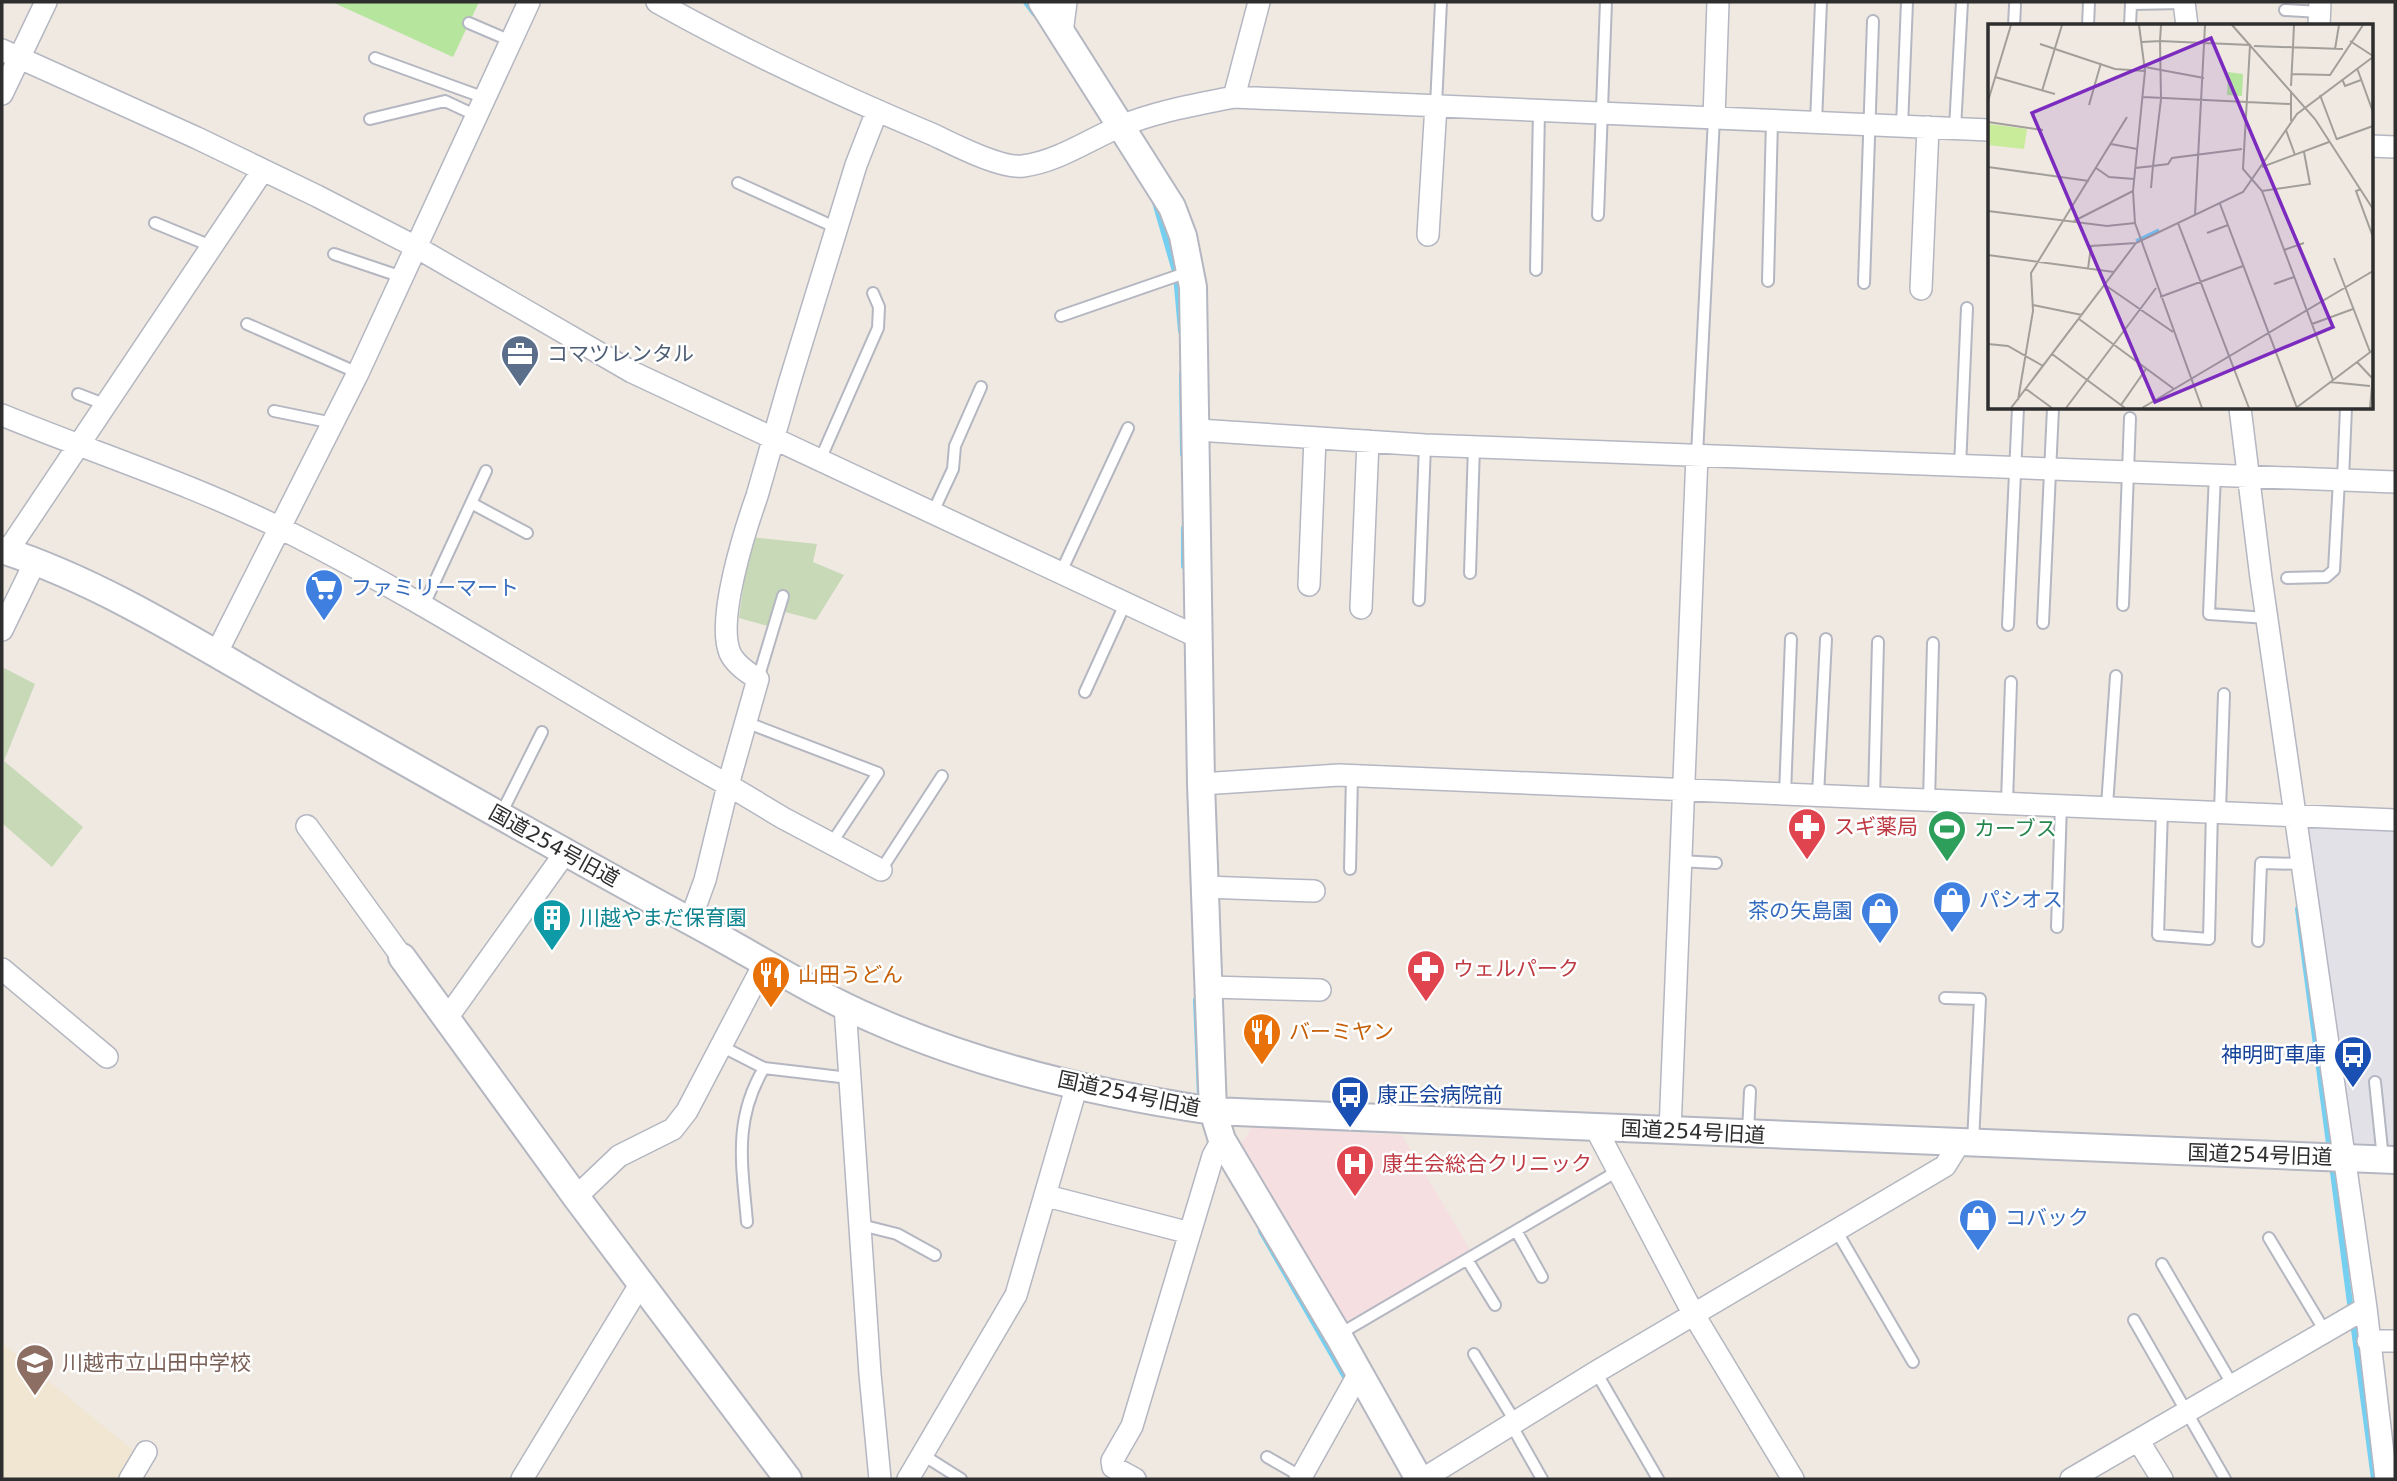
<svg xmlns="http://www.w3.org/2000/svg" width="2397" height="1481" font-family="'DejaVu Sans','Noto Sans JP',sans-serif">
  <rect width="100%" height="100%" fill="#efe9e1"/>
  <path fill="#e3e1e8" d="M2310 821 2395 825V1145L2355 1143 2349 1136 2305 828Z"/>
  <path fill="#f0e6d1" d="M2 1343 135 1452 118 1479H2Z"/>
  <path fill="#f5dfe0" d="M1252 1127 1402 1135 1471 1251 1349 1323 1341 1321 1241 1144Z"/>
  <path fill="#b6e59e" d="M332 2H479L453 57Z"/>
  <path fill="#c8d9b8" d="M750 537 817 544 813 562 844 575 816 620 785 612 789 597 777 594 768 626 739 618Z
    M2 667 35 684 4 761 83 827 52 867 2 823Z"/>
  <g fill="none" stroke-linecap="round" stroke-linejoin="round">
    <path stroke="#75cff0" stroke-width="6" d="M1026 2 1034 13
      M1155 202 1176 275 1181 331
      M1182 374 1183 454
      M1184 528V566
      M2298 909 2330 1151
      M1196 1000 1200 1097
      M2332 1165 2351 1311
      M1261 1231 1348 1382
      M2353 1322 2374 1479"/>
    <defs>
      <path id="service" d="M2285 10 2320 12
        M469 23 511 41
        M2014 26 2015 5
        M2088 26 2089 2
        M2130 26 2131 4 2184 3
        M375 58 485 98
        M1436 105 1441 2
        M370 119 445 101 477 116
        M1816 122 1821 2
        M1902 126 1907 2
        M1955 128 1962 2
        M738 183 837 228
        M1598 215 1606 2
        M155 223 211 246
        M334 254 402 277
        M1536 270 1539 110
        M1768 281 1772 120
        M1864 283 1873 21
        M1061 316 1191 271
        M247 324 358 373
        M78 394 104 404
        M274 411 333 423
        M1697 455 1714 118
        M820 460 878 328 879 307 873 293
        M1960 467 1967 308
        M2215 474 2209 614 2267 618
        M2343 479 2346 408
        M471 503 527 533
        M933 512 953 469 955 446 981 387
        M1061 572 1128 428
        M1470 573 1474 446
        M2287 578 2326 577 2334 570 2339 480
        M1419 600 1425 445
        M2123 605 2130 418
        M423 607 486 471
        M2043 623 2053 408
        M2008 625 2018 408
        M758 679 783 596
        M1085 692 1125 604
        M748 723 878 773 831 844
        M1785 794 1791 639
        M1818 795 1826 639
        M1874 798 1878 642
        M1929 801 1933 643
        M2007 802 2011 682
        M2107 806 2116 676
        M2162 809 2158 935 2209 939 2212 810
        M2220 811 2224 694
        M500 816 542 732
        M1680 861 1716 863
        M1350 869 1352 775
        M881 870 942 776
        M2057 927 2061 804
        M2258 941 2261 863 2302 864
        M1945 998 1980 999 1973 1142
        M721 1046 764 1068 849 1078
        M2375 1082 2383 1159
        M1748 1132 1750 1091
        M747 1222C742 1164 733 1120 764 1068
        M861 1225 897 1234 935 1255
        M1836 1230 1913 1362
        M1517 1232 1542 1277
        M2269 1238 2326 1333
        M1468 1261 1495 1305
        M2162 1264 2232 1384
        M2134 1320 2225 1479
        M1338 1335 1616 1172
        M1474 1354 1516 1423
        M1596 1372 1658 1479
        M1512 1426 1542 1479
        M923 1455 961 1479
        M1267 1457 1302 1477"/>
      <path id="minor" d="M657 2C746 52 839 95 934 135 955 145 1001 169 1023 166 1059 161 1088 140 1121 126 1157 111 1195 105 1234 97L1989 130
        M2184 2 2187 26
        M2319 26 2320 2
        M1062 33 1066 2
        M2 50 197 138 317 196 416 247 632 372 1200 638
        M2 94 46 2
        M1234 97 1259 2
        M877 111 856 165 789 384 757 496C745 530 716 620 730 653 735 664 748 673 758 679L728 785 783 818 881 870
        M1714 118 1718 2
        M2371 146 2395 147
        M1428 235 1436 105
        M1921 289 1928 127
        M2240 408 2261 578 2366 1308 2386 1479
        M2 415C95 453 192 484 282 529 436 606 578 702 728 785L705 880 690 921
        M1198 430 1425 445 2395 482
        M7 552 263 170
        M1309 585 1315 438
        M1361 608 1368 441
        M2 630 35 562
        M216 654 358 373 529 2
        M1201 784 1339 775 2395 820
        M307 826 402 957
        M1205 887 1314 891
        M2 969 107 1057
        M1209 987 1320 990
        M845 1006 870 1374 880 1479
        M447 1018 565 853
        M1595 1127 1694 1315 1793 1479
        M1670 1131 1697 455
        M1047 1196 1190 1233
        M576 1197 619 1156 673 1129 687 1111 765 962
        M2368 1341H2395
        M2138 1440 2162 1479
        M130 1479 146 1452
        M522 1479 641 1283
        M908 1479 1016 1295 1077 1085
        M1135 1479 1113 1467 1112 1461 1132 1426 1213 1156 1222 1140
        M1300 1479 1358 1375
        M1423 1479 1596 1372 1945 1166 1960 1142
        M2071 1479 2366 1308"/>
      <path id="tertiary" d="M1042 2 1172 207 1183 236 1193 287 1201 784 1213 1111 1222 1140 1338 1335 1419 1479
        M2 550C108 584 211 652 308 707 439 781 570 856 703 928 760 959 816 995 875 1020 981 1067 1099 1094 1213 1111L2395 1160
        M402 957 576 1197 788 1479"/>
    </defs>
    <use href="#service" stroke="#b4b7c1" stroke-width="14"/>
    <use href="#minor" stroke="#b4b7c1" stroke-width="24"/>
    <use href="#tertiary" stroke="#b4b7c1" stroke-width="30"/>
    <use href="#service" stroke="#fff" stroke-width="10"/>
    <use href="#minor" stroke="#fff" stroke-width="21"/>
    <use href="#tertiary" stroke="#fff" stroke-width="26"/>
  </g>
  <defs>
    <symbol id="office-pin" viewBox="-11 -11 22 30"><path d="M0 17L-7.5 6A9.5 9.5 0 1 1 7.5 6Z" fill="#5c6f8a" stroke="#fff"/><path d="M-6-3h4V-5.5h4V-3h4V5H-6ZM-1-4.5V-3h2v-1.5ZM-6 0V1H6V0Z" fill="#fff"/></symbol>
    <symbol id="supermarket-pin" viewBox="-11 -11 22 30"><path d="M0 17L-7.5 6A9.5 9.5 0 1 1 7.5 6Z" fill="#3f7fe0" stroke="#fff"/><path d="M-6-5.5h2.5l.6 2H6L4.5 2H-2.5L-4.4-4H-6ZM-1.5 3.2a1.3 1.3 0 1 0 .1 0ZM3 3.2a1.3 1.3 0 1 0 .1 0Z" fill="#fff"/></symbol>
    <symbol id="pharmacy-pin" viewBox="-11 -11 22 30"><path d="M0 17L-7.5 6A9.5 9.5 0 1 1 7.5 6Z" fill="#e0444e" stroke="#fff"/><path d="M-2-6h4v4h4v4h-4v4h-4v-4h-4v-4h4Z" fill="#fff"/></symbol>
    <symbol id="stadium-pin" viewBox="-11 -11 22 30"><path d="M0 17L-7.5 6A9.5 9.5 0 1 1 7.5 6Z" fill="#2e9e5b" stroke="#fff"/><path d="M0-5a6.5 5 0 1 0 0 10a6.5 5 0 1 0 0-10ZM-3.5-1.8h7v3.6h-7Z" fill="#fff"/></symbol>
    <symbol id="shop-pin" viewBox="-11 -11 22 30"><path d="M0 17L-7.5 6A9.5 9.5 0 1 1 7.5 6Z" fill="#3f7fe0" stroke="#fff"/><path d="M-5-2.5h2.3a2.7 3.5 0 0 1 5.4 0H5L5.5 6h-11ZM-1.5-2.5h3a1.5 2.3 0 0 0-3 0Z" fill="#fff"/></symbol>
    <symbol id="building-pin" viewBox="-11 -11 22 30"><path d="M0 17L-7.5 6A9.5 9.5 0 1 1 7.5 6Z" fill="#0f9aa8" stroke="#fff"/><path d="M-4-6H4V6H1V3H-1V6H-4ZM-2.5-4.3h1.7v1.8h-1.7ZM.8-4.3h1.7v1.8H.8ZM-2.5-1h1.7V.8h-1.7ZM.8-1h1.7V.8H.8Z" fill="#fff"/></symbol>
    <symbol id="restaurant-pin" viewBox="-11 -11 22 30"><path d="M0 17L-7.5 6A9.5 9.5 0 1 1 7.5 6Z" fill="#e8710a" stroke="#fff"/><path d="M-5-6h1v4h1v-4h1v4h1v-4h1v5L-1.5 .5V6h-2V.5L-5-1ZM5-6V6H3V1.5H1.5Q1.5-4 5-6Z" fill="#fff"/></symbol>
    <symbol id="bus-pin" viewBox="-11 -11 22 30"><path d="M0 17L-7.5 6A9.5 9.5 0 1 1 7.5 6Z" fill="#1a4fb4" stroke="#fff"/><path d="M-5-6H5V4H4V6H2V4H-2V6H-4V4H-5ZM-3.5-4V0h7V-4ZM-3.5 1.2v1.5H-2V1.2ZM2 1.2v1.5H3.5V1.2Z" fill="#fff"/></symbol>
    <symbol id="hospital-pin" viewBox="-11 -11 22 30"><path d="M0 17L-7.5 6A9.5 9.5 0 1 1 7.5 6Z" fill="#e0444e" stroke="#fff"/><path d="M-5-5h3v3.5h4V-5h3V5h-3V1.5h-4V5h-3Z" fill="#fff"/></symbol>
    <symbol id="school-pin" viewBox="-11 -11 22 30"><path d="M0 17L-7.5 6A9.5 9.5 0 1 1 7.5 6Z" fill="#8d6e63" stroke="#fff"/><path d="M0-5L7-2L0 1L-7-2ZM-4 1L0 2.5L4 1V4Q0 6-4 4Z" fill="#fff"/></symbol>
  </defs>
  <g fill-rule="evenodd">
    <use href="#office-pin" x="498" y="332" width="44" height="60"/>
    <use href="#supermarket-pin" x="302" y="566" width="44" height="60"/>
    <use href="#pharmacy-pin" x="1785" y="805" width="44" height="60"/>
    <use href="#stadium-pin" x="1925" y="807" width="44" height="60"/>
    <use href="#shop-pin" x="1930" y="878" width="44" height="60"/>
    <use href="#shop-pin" x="1858" y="889" width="44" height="60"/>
    <use href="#building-pin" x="530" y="896" width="44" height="60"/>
    <use href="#pharmacy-pin" x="1404" y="947" width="44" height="60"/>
    <use href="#restaurant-pin" x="749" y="953" width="44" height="60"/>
    <use href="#restaurant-pin" x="1240" y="1010" width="44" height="60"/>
    <use href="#bus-pin" x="2331" y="1033" width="44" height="60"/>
    <use href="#bus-pin" x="1328" y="1073" width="44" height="60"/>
    <use href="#hospital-pin" x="1333" y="1142" width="44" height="60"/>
    <use href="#shop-pin" x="1956" y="1196" width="44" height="60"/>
    <use href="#school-pin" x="13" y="1341" width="44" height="60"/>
  </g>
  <g text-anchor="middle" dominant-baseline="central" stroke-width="5" stroke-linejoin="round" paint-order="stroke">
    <g font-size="21" fill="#4e5e75" stroke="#fff" text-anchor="start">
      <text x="547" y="354">コマツレンタル</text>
    </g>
    <g font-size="21" fill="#366cbe" stroke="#fff" text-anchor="start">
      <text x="351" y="588">ファミリーマート</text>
      <text x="1979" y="900">パシオス</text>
      <text x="1853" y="911" text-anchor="end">茶の矢島園</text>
      <text x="2005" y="1218">コバック</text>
    </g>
    <g font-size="21" fill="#be3a42" stroke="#fff" text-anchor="start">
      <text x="1834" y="827">スギ薬局</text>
      <text x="1453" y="969">ウェルパーク</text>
      <text x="1382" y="1164">康生会総合クリニック</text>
    </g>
    <g font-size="21" fill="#27864d" stroke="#fff" text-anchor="start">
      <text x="1974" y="829">カーブス</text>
    </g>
    <g font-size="21" fill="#2e2e2e" stroke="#fff">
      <text transform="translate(554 846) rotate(29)">国道254号旧道</text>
      <text transform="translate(1129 1094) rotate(12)">国道254号旧道</text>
      <text transform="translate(1693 1132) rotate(3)">国道254号旧道</text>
      <text transform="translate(2260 1155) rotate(2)">国道254号旧道</text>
    </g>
    <g font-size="21" fill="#0d838f" stroke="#fff" text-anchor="start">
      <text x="579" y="918">川越やまだ保育園</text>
    </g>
    <g font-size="21" fill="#c56008" stroke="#fff" text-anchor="start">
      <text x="798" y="975">山田うどん</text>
      <text x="1289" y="1032">バーミヤン</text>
    </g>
    <g font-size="21" fill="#164399" stroke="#fff" text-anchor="end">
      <text x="2326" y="1055">神明町車庫</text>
      <text x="1377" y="1095" text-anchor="start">康正会病院前</text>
    </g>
    <g font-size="21" fill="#785e54" stroke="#fff" text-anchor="start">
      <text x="62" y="1363">川越市立山田中学校</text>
    </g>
  </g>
  <g transform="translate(1988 24)">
    <rect width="385" height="385" fill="#efe9e1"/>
    <path d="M240 48 255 50 254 72 239 71Z" fill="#b6e59e"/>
    <path d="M0 100 39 105 36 125 0 121Z" fill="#c9ec9a"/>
    <path fill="none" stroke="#75cff0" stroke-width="3.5" d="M148 217 171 206"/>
    <path fill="none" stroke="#a29e99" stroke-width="2" d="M151 1 157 47 145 167 147 199 214 384M244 1 327 95 385 185M362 17 385 32M154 18 172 17 173 1M52 20 127 45 157 47M266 22 355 25M305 23 306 1M347 25 351 1M157 43 216 54M369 44 385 88M303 50 342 51 375 1M7 53 67 70M354 55 357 62 373 56M303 62 305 23M54 67 74 1M303 67V97M332 71 349 116M155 73 302 80M0 77 23 1M101 81 113 39M0 98 55 106M298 106 307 131M349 115 385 102M123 120 149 125M0 143 101 157M274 143 341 118M108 144 121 153 146 155M147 144 165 142 173 75 172 17 262 21 255 145 274 167 345 356M163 164 165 142 180 140 184 134 254 125M373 165 368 167 385 213M274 167 322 160 316 128M232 180 309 384M0 187 119 202 147 199M207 191 217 1M86 197 145 167M190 199 261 384M219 209 240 201M296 226 316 219M0 231 126 248M346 234 382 328M100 245 103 222 148 219M286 260 306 253M117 261 185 308M172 273 255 242M45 281 94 291M91 295 186 365M324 300 365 285M0 320 20 322 55 342M64 330 137 384M369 338 384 354M342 358 382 362M38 365 64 384M30 376 45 287 43 249 139 93M133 381 158 345M23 384 148 219 255 168 309 90 385 33M78 384 168 264M154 384 385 247M308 384 385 326M382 384 385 350"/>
    <path fill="#7b2cbf" fill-opacity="0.15" stroke="#7b2cbf" stroke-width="3.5" d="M223 14 345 303 167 378 44 89Z"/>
    <rect width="385" height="385" fill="none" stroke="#2e2e2e" stroke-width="3.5"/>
  </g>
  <rect width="2397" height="1481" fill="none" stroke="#2e2e2e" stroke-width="7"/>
</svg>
